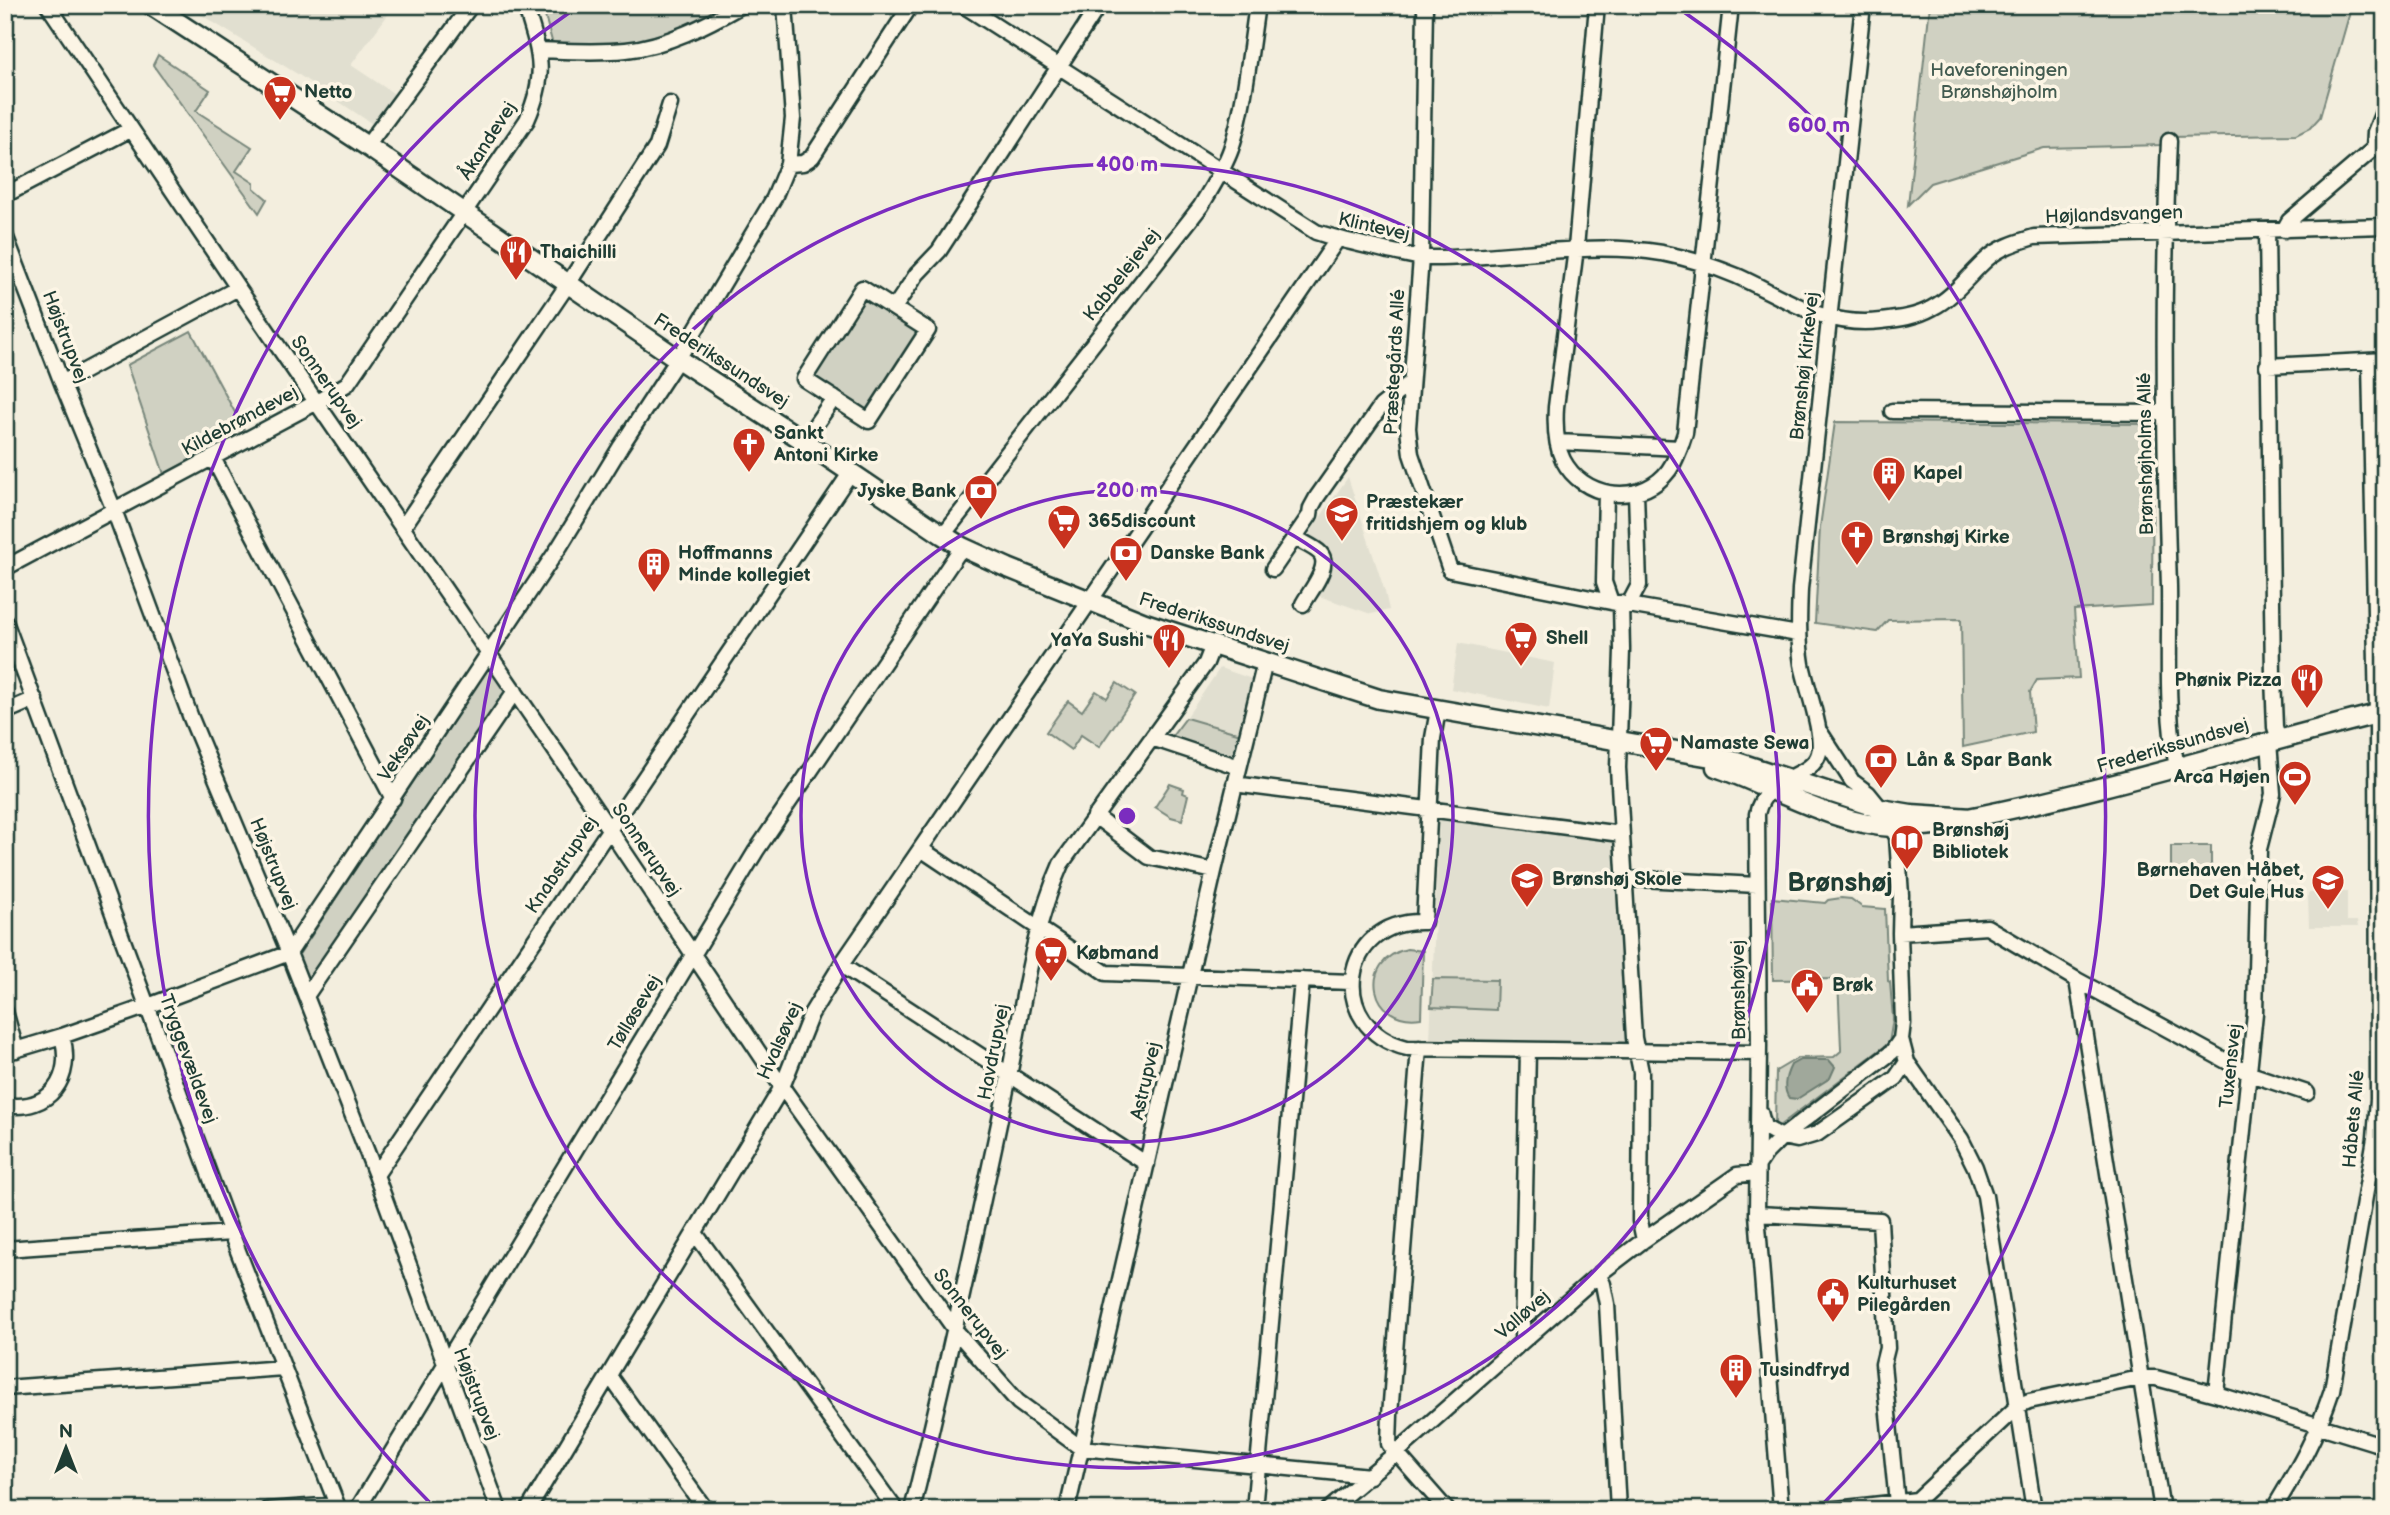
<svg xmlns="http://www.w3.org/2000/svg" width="2390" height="1515" font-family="'Balsamiq Sans',sans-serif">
  <rect width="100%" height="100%" fill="#f3eede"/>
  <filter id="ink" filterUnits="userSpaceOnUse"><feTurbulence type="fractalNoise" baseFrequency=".0143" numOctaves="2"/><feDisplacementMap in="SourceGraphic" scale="14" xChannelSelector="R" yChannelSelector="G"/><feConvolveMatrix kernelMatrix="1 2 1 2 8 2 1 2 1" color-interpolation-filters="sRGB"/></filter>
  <g filter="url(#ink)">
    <path fill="#e1dfd0" d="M185 5H395L351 65 396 95 374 125 299 75Z
      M1348 477 1385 592 1389 610 1371 614 1319 596 1328 568 1306 538Z
      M1458 643 1555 663 1549 709 1451 689Z
      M1220 668 1252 679 1241 734 1186 718Z
      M1439 818 1615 840 1625 1044 1430 1041Z
      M2347 892V921H2357L2358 927H2309L2308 893Z"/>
    <path fill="#d0d1c2" stroke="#78877b" stroke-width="2" d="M542 5H729L677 32 624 45H553Z
      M1930 5H2352L2320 117 2310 128 2296 135 2169 137 2163 145 2044 148 1930 183 1908 205Z
      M158 55 210 90 196 111 252 147 236 171 254 183V188L267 199 259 213 153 65Z
      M864 294 920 331 870 415 810 374Z
      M191 331 245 431 164 474 127 365Z
      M1835 422 2153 424 2152 605 2074 610 2079 678 2037 680 2030 692 2033 732 1963 747 1961 619 1888 620 1877 632 1815 623 1820 527Z
      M489 667 506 690 315 980 309 982 298 956Z
      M1117 683 1135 695 1099 747 1081 735 1071 750 1046 732 1068 701 1082 711 1096 691 1107 698Z
      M1186 718 1241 734 1234 760 1170 739Z
      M1170 784 1184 789 1183 793 1188 795 1182 820 1171 817 1155 807Z
      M2171 846H2211V870H2171Z
      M1772 898 1825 903 1828 900 1841 898 1851 899 1862 907 1885 909 1888 981 1890 982 1893 1019 1889 1043 1779 1126 1775 1125 1776 1071 1798 1058 1834 1057 1841 1051V1048L1838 979 1773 980Z
      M1407 949 1423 951 1421 1018C1370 1026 1357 960 1407 949Z
      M1433 979 1497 980 1496 1010 1431 1007Z"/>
    <path fill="#a0a89b" stroke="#6c7d72" stroke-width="2" d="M1800 1060H1829L1835 1067 1830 1078 1797 1099 1789 1098C1782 1088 1786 1075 1791 1065Z"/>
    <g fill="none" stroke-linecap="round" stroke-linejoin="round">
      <defs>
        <path id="minor" d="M48 5 238 288 609 829 782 1087 956 1331 1018 1402 1081 1448 1370 1476
          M963 5 1316 232C1340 240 1364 245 1388 251 1400 253 1412 257 1424 258 1504 260 1582 240 1662 253 1687 258 1713 266 1737 276 1786 298 1824 328 1881 321 1899 319 1916 317 1932 308 1954 297 1969 275 1987 259 2000 247 2018 242 2034 237L2385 226
          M1425 5 1421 258 1408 428 1411 454 1450 570 1611 602 1798 634
          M539 50C567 51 597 53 626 50 666 46 707 25 742 5
          M2169 141C2162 290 2164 438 2169 586 2170 641 2165 714 2177 766
          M367 146 471 5
          M2374 148 2375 132 2385 107
          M788 164 803 163 812 157 911 5
          M5 195 131 129
          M2267 230 2273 677 2275 727 2279 739
          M2284 230 2289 221 2385 139
          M5 235 62 383 114 510 191 718 289 953 376 1175 499 1510
          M862 288 928 330 869 421 804 379Z
          M894 308 917 274 939 251 1099 5
          M2267 366 2385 360
          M62 383 238 288
          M1892 411 2163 413
          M804 441 834 398
          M1558 442 1680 448C1676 458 1672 468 1664 476 1635 506 1582 497 1563 460 1555 444 1555 424 1556 407L1576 248 1597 5
          M1680 448 1685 433 1731 5
          M213 458 393 799
          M1606 493 1604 582 1611 602
          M403 527 568 284 657 146 670 104
          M943 535 1201 206C1212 187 1224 169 1231 149 1245 106 1250 51 1257 5
          M1296 538C1303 543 1314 547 1320 553 1332 566 1309 592 1303 604
          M5 568 317 402 347 384 527 120C548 72 540 54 525 5
          M1273 569 1310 515 1311 508 1317 497 1381 406 1410 383
          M1621 603 1622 650 1618 768 1634 1038 1641 1072 1640 1221 1644 1240
          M1629 604 1639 585 1636 492
          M5 621 231 1233 339 1510
          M1438 710 1433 738 1424 922C1340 919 1325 1028 1407 1048L1758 1053
          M5 712 35 699
          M1152 738 1239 767
          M1234 784 1621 834
          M1095 816 1149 857 1214 871
          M921 849 1106 973 1352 982
          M1623 878 1757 885
          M1900 933 1987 927 2077 980 2250 1074 2307 1093
          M841 965 1147 1164
          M2077 980 2162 1510
          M306 996 515 691
          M5 1011 16 1050
          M1901 1039 1907 1062 1961 1139 1975 1167 1985 1196 2034 1510
          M1419 1048 1390 1415 1389 1444 1447 1510
          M5 1053 62 1036 148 1006 289 953 560 546 621 446 678 359 774 198 788 164 793 118 785 5
          M5 1105C50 1112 74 1078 62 1036
          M1760 1112 1764 1127 1782 1137 1797 1140 1817 1134 1896 1078 1907 1062
          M1758 1165 1766 1153 1782 1137 1892 1052 1901 1039 1903 1023 1900 933 1901 895 1897 837 1881 809 1868 793 1852 781 1820 732
          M376 1175 851 472
          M1757 1214 1880 1220 1887 1348 1883 1364 1897 1503
          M695 1233 896 1510
          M5 1249 231 1233
          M1598 1275 1603 1284 1607 1304 1618 1510
          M1522 1341 1528 1050
          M610 1376 706 1510
          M5 1388 283 1368
          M2216 1394 2255 1013 2259 849 2273 794 2269 742
          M267 1510 336 1505
          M357 1510 756 851 962 547
          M528 1510 782 1087 811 1014 841 965 1337 240
          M912 1510C946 1372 976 1234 1005 1095 1022 1018 1029 936 1061 864L1206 663 1213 645
          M1067 1510 1214 871 1265 662
          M1254 1510 1302 980
          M1328 1510 1397 1452 1598 1275 1644 1240 1737 1175 1757 1173
          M1781 1510 1757 1214 1759 1046 1757 814C1765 774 1812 780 1819 753 1824 733 1806 686 1802 664 1798 639 1799 614 1800 589L1863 5
          M1828 1510 1917 1500 2018 1406 2029 1401 2140 1378H2156L2216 1394 2385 1446
          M2273 1510C2299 1467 2316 1438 2332 1390L2375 1138 2378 1099 2377 714 2370 361"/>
        <path id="major" d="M151 5 367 146 678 359 804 441 943 535 962 547 1008 568 1145 623 1379 699 1734 761 1881 809 1911 814 1972 818
          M1716 767C1771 786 1833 824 1892 827 1906 828 1922 826 1936 825
          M1963 819C2106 791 2244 747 2385 712"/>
      </defs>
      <use href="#minor" stroke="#1f3d34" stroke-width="19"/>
      <use href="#major" stroke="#1f3d34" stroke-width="23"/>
      <use href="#minor" stroke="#fcf5e5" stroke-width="14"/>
      <use href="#major" stroke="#fcf5e5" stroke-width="18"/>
    </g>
  </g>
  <g fill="none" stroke="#7b2cbf" stroke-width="3.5">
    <circle cx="1127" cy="816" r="326"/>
    <circle cx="1127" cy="816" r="652"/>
    <path d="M435 1508A978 978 0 0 1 573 10M1681 10A978 978 0 0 1 1819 1508"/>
  </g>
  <defs>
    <symbol id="supermarket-pin" viewBox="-11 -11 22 30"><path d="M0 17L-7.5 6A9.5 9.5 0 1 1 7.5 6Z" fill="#c8321e" stroke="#fcf5e5"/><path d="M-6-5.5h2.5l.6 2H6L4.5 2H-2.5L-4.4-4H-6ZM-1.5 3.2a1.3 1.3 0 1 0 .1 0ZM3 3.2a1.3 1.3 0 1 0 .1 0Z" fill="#fff"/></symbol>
    <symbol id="restaurant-pin" viewBox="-11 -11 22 30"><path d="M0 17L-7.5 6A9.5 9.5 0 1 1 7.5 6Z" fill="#c8321e" stroke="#fcf5e5"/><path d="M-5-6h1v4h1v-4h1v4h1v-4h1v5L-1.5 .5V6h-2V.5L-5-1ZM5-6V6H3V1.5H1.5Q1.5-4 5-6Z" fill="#fff"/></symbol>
    <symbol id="church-pin" viewBox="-11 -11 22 30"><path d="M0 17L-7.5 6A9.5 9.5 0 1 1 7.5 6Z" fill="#c8321e" stroke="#fcf5e5"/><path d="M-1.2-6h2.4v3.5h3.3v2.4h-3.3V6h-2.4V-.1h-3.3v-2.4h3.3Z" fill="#fff"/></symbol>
    <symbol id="building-pin" viewBox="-11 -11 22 30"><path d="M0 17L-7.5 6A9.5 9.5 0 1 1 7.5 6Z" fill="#c8321e" stroke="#fcf5e5"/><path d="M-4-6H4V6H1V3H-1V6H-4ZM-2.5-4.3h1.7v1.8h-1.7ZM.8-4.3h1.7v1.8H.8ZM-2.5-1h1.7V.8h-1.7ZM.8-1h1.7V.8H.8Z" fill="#fff"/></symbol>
    <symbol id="bank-pin" viewBox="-11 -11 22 30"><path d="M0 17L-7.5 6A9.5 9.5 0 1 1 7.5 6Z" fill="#c8321e" stroke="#fcf5e5"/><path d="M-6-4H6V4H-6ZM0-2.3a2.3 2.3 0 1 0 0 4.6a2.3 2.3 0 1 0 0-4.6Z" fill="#fff"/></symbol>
    <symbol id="school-pin" viewBox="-11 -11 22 30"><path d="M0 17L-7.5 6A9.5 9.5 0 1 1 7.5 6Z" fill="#c8321e" stroke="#fcf5e5"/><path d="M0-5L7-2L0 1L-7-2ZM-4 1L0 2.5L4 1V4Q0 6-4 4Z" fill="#fff"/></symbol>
    <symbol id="stadium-pin" viewBox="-11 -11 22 30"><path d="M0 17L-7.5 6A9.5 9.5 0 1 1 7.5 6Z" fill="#c8321e" stroke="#fcf5e5"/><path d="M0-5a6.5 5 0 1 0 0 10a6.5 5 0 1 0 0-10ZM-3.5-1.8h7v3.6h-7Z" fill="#fff"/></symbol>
    <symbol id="library-pin" viewBox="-11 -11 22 30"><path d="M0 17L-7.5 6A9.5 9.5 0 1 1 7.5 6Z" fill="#c8321e" stroke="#fcf5e5"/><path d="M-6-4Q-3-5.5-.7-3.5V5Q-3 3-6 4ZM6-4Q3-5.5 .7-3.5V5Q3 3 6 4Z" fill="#fff"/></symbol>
    <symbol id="civic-pin" viewBox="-11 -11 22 30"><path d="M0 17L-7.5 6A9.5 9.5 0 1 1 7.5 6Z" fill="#c8321e" stroke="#fcf5e5"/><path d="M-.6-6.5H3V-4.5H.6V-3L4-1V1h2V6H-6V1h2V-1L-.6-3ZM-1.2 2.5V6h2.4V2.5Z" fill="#fff"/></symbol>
  </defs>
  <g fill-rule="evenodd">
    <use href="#supermarket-pin" x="261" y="73" width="38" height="52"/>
    <use href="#restaurant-pin" x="497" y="233" width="38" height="52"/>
    <use href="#church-pin" x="730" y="425" width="38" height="52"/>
    <use href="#building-pin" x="1870" y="454" width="38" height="52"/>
    <use href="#bank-pin" x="962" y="472" width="38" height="52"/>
    <use href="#school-pin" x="1323" y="494" width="38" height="52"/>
    <use href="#supermarket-pin" x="1045" y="502" width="38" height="52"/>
    <use href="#church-pin" x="1838" y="518" width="38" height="52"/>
    <use href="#bank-pin" x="1107" y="534" width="38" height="52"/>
    <use href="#building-pin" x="635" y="545" width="38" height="52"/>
    <use href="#supermarket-pin" x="1502" y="619" width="38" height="52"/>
    <use href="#restaurant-pin" x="1150" y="621" width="38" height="52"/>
    <use href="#restaurant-pin" x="2288" y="661" width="38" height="52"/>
    <use href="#supermarket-pin" x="1637" y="724" width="38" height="52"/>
    <use href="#bank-pin" x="1862" y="741" width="38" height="52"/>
    <use href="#stadium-pin" x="2276" y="758" width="38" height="52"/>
    <use href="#library-pin" x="1888" y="822" width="38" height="52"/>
    <use href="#school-pin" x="1508" y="860" width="38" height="52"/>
    <use href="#school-pin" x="2309" y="862" width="38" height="52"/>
    <use href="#supermarket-pin" x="1032" y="934" width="38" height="52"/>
    <use href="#civic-pin" x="1788" y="966" width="38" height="52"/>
    <use href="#civic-pin" x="1814" y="1275" width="38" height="52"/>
    <use href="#building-pin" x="1717" y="1351" width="38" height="52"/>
  </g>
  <g text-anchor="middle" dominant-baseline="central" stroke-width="7" stroke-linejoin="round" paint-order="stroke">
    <g font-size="19" fill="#425b50" stroke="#fcf5e5">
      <text x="1999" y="70">Haveforeningen<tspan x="1999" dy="22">Brønshøjholm</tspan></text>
    </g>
    <g font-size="19" font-weight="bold" fill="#1f3d34" stroke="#fcf5e5" text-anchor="start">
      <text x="304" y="92">Netto</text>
      <text x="540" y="252">Thaichilli</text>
      <text x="774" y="433">Sankt<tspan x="774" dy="22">Antoni Kirke</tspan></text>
      <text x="1913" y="473">Kapel</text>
      <text x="956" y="491" text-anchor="end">Jyske Bank</text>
      <text x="1366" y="502">Præstekær<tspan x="1366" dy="22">fritidshjem og klub</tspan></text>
      <text x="1088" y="521">365discount</text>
      <text x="1882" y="537">Brønshøj Kirke</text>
      <text x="678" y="553">Hoffmanns<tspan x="678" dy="22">Minde kollegiet</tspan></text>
      <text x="1150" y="553">Danske Bank</text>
      <text x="1546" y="638">Shell</text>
      <text x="1144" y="640" text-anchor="end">YaYa Sushi</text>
      <text x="2282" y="680" text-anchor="end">Phønix Pizza</text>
      <text x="1680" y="743">Namaste Sewa</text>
      <text x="1906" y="760">Lån &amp; Spar Bank</text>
      <text x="2270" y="777" text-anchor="end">Arca Højen</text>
      <text x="1932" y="830">Brønshøj<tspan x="1932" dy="22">Bibliotek</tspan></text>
      <text x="2304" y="870" text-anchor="end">Børnehaven Håbet,<tspan x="2304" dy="22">Det Gule Hus</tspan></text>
      <text x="1552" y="879">Brønshøj Skole</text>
      <text x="1076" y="953">Købmand</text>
      <text x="1832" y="985">Brøk</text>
      <text x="1857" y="1283">Kulturhuset<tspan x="1857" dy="22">Pilegården</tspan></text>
      <text x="1760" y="1370">Tusindfryd</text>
    </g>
    <g font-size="19" fill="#1f3d34" stroke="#fcf5e5">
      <text transform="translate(488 141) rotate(-57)">Åkandevej</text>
      <text transform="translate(2114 215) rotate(-2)">Højlandsvangen</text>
      <text transform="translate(1374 227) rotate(13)">Klintevej</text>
      <text transform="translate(1122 275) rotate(-52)">Kabbelejevej</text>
      <text transform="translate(65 337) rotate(69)">Højstrupvej</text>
      <text transform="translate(721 361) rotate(33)">Frederikssundsvej</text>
      <text transform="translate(1395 362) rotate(-87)">Præstegårds Allé</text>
      <text transform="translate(1805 366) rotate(-84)">Brønshøj Kirkevej</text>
      <text transform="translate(326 382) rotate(55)">Sonnerupvej</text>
      <text transform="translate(240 421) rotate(-28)">Kildebrøndevej</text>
      <text transform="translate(2146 454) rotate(-91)">Brønshøjholms Allé</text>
      <text transform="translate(1214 623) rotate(18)">Frederikssundsvej</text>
      <text transform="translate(2173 746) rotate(-16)">Frederikssundsvej</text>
      <text transform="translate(404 748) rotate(-56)">Veksøvej</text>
      <text transform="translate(646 850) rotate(56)">Sonnerupvej</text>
      <text transform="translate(273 864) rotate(68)">Højstrupvej</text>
      <text transform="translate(562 865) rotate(-56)">Knabstrupvej</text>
      <text transform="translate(1739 990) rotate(-91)">Brønshøjvej</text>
      <text transform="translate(635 1013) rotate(-59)">Tølløsevej</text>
      <text transform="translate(780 1041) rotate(-66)">Hvalsøvej</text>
      <text transform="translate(994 1052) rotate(-79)">Havdrupvej</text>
      <text transform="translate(188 1059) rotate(70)">Tryggevældevej</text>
      <text transform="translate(2231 1066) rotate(-84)">Tuxensvej</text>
      <text transform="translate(1146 1081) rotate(-77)">Astrupvej</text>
      <text transform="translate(2354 1119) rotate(-85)">Håbets Allé</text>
      <text transform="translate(970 1314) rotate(52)">Sonnerupvej</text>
      <text transform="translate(1523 1315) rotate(-41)">Valløvej</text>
      <text transform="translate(476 1394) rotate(69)">Højstrupvej</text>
    </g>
    <g font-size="26" font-weight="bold" fill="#1f3d34" stroke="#fcf5e5">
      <text x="1840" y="883">Brønshøj</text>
    </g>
  </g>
  <circle cx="1127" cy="816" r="10" fill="#7b2cbf" stroke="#fcf5e5" stroke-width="3.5"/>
  <g font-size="21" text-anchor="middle" font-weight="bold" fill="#7b2cbf" stroke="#fcf5e5" stroke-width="7" stroke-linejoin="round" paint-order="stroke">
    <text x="1819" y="132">600 m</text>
    <text x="1127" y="171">400 m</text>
    <text x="1127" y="497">200 m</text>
  </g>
  <rect width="2390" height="1515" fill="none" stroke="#fcf5e5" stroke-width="28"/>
  <rect x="14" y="14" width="2362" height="1487" fill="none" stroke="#1f3d34" stroke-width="2.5" filter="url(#ink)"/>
  <g transform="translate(66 1448)" stroke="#fcf5e5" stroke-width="5" paint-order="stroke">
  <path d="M0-5L12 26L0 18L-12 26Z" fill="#1f3d34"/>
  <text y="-10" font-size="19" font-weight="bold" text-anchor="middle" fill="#1f3d34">N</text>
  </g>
</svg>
